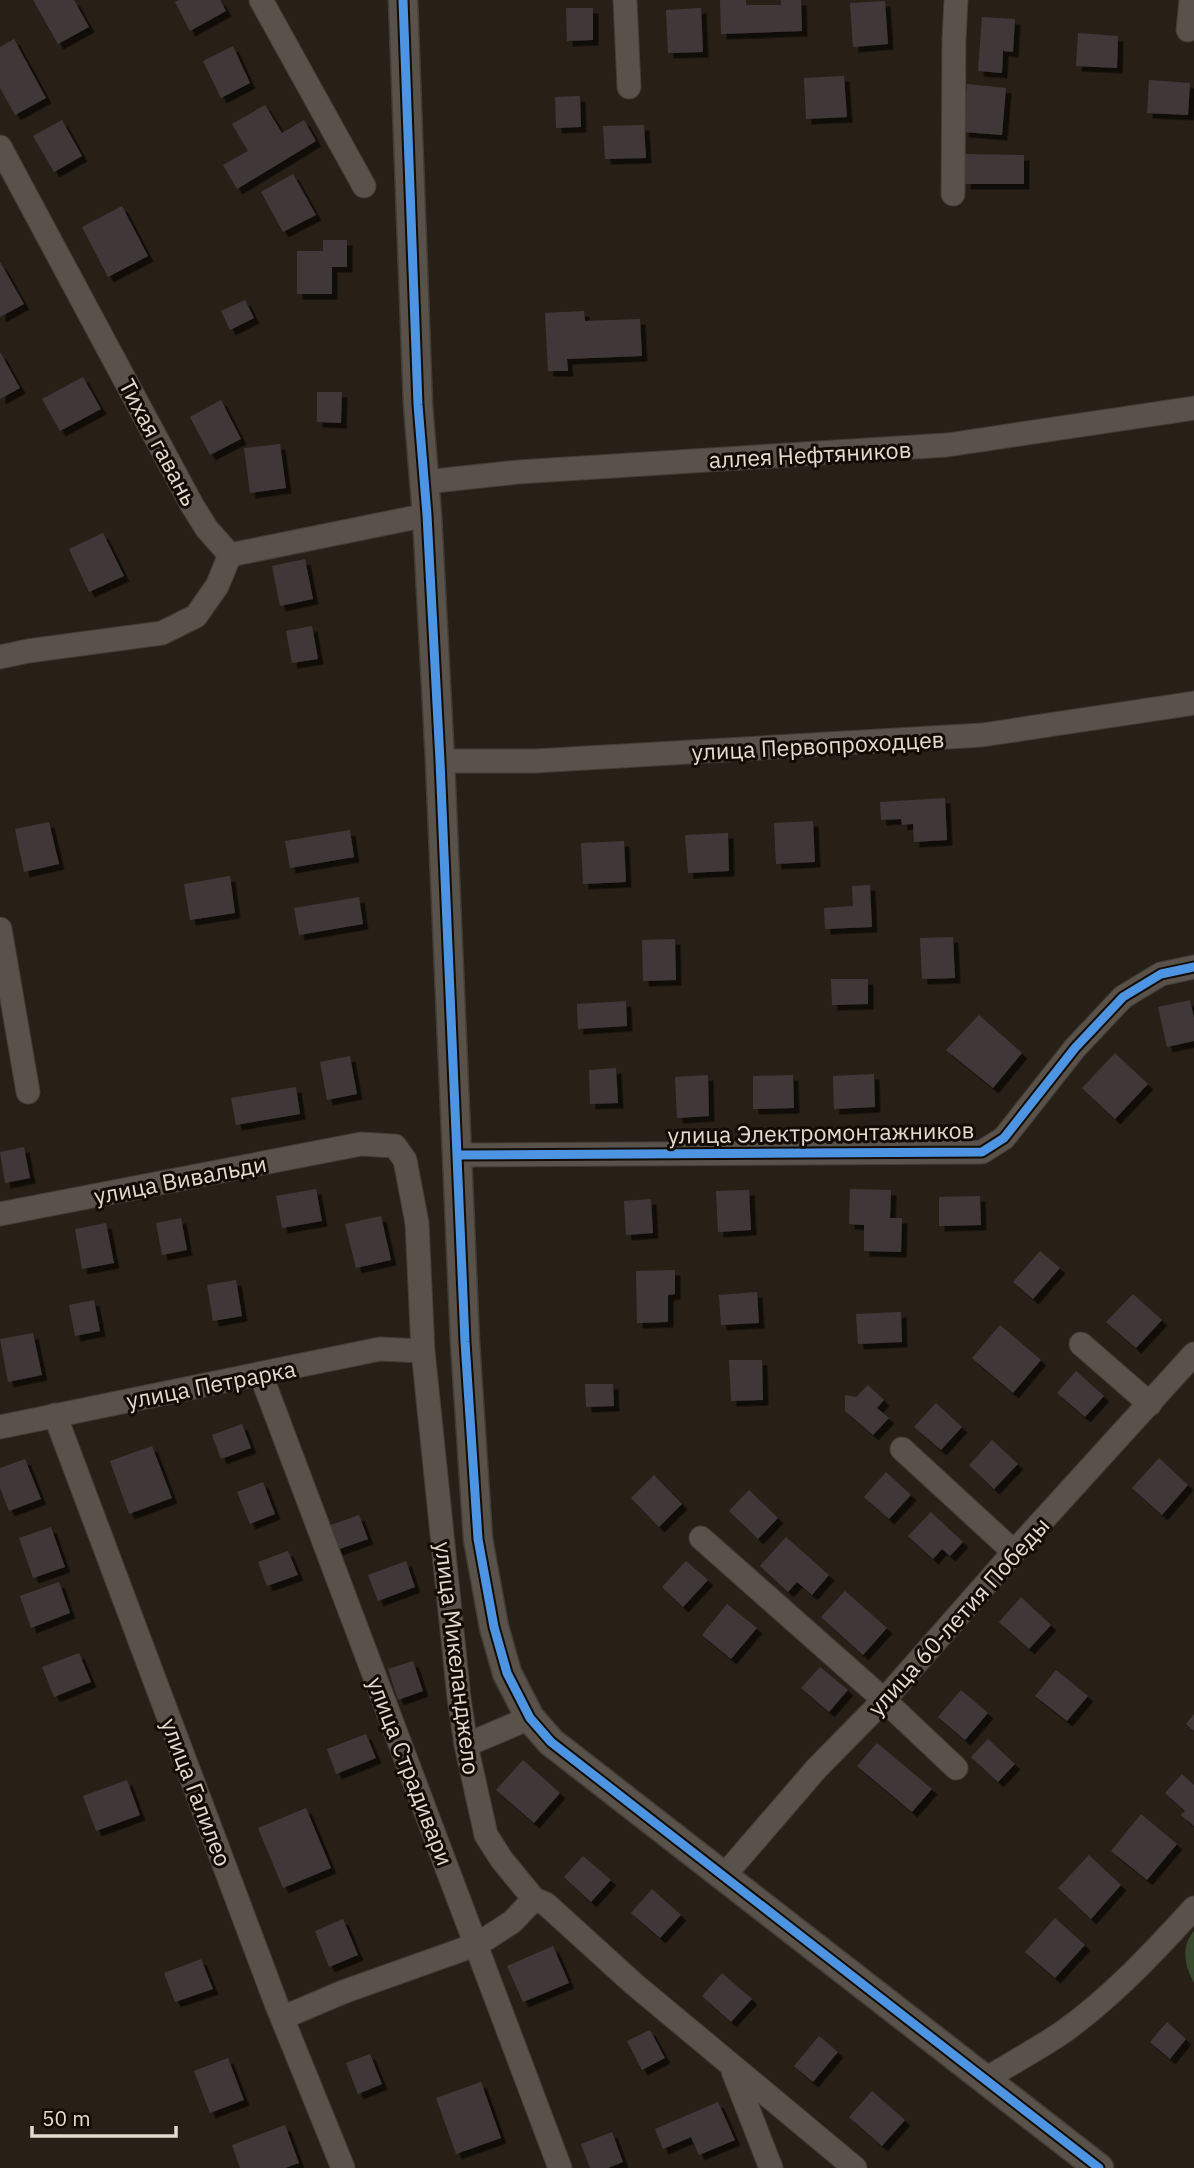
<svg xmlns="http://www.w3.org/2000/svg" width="1194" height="2168" font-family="'IBM Plex Sans',sans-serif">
  <defs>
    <filter id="shadow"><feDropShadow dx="5.5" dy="5.5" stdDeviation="0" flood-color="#0009"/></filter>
  </defs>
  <rect width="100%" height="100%" fill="#282017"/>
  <path fill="#374a2e" d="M1194 1931V1983C1185 1966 1180 1947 1194 1931Z"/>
  <path fill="#3f3939" filter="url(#shadow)" d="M33 0H74L89 27 58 44Z
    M179 0H220L226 11 190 31 175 2Z
    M720 0H746V5H781V0H801L802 31 721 34Z
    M885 1 888 44 853 47 850 3Z
    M566 8H593V40L567 41Z
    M701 8 703 52 668 53 666 10Z
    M982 17 1015 19 1013 52 1003 51 1002 73 978 71Z
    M1078 33 1118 36 1117 68 1076 66Z
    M14 39 46 98 15 115 0 88V47Z
    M233 46 250 83 221 98 203 61Z
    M844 76 847 117 806 119 804 78Z
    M1149 80 1190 83 1188 115 1147 113Z
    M967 84 1006 88 1002 135 963 132Z
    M580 96 581 127 556 128 555 97Z
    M265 105 282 133 304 120 316 141 237 189 223 165 248 151 232 124Z
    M62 120 82 156 54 172 33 136Z
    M644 125 646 158 605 159 603 126Z
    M965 154 1024 155V184H965Z
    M293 174 316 215 283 232 261 192Z
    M122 206 148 256 108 277 82 227Z
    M323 240H347V267H332V294H297V251H323Z
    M0 262 24 304 0 317Z
    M245 300 254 318 230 330 221 311Z
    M584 311 585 321 640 319 642 356 567 359 568 371H548L545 313Z
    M0 352 20 388 0 399Z
    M83 377 101 409 60 431 42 399Z
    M317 392H342L341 423 317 422Z
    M221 400 241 439 210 455 190 417Z
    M280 444 286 488 250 493 244 448Z
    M103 533 124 576 89 592 69 549Z
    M305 559 313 599 280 606 272 566Z
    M312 626 318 659 292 663 286 631Z
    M945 798 947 840 914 842 913 824 902 825 901 819 881 820 880 802Z
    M813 821 815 862 776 864 774 823Z
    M49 822 59 864 24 872 15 829Z
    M350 830 354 857 290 868 285 841Z
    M728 833 729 871 688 873 685 835Z
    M624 841 626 882 583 884 581 843Z
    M230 876 235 913 190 920 184 884Z
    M870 885 872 927 825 929 824 908 853 906 852 886Z
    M359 897 363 924 299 935 294 908Z
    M953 937 955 978 922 979 920 938Z
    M675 939 676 980 643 981 642 940Z
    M831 979H868V1004L832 1005Z
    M1190 1000 1194 1018V1041L1167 1047 1158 1007Z
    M626 1001 627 1026 578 1029 577 1004Z
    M979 1015 1022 1053 993 1088 946 1050Z
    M1115 1053 1148 1084 1115 1119 1082 1088Z
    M350 1056 357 1094 327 1100 320 1062Z
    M616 1068 618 1103 590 1104 589 1070Z
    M874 1074 875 1107 834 1109 833 1076Z
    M708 1075 709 1116 677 1118 675 1077Z
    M793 1075 794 1108 753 1109V1076Z
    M296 1087 300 1114 236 1125 231 1098Z
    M24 1147 30 1178 5 1183 0 1152Z
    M316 1189 322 1221 282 1228 276 1196Z
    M850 1189 891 1190 890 1218H902L901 1252 864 1251V1225L849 1224Z
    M749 1190 751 1230 718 1232 716 1191Z
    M980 1196 981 1225 939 1226V1197Z
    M651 1199 653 1233 626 1235 624 1201Z
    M381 1216 391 1260 356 1268 345 1224Z
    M181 1218 187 1250 162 1255 156 1223Z
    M106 1223 114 1263 82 1269 75 1229Z
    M1040 1251 1060 1268 1033 1299 1013 1282Z
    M675 1270V1294L668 1295V1322L637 1323 636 1271Z
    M236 1280 242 1316 213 1321 207 1285Z
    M757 1292 759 1323 721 1325 719 1295Z
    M1133 1294 1162 1320 1136 1348 1106 1322Z
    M94 1300 100 1331 75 1336 69 1305Z
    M901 1312 902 1342 858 1344 856 1314Z
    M1000 1325 1041 1360 1013 1393 972 1358Z
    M33 1333 42 1375 8 1382 0 1339Z
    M729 1360H762L763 1400 731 1401Z
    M1076 1371 1104 1396 1085 1417 1057 1393Z
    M585 1384H613L614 1406 586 1407Z
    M868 1385 884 1400 877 1408 889 1418 873 1435 845 1411V1395L856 1397Z
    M936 1403 962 1427 941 1450 914 1427Z
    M242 1424 251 1448 221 1459 212 1435Z
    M992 1440 1018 1464 994 1489 969 1465Z
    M152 1446 172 1498 129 1514 110 1461Z
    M1159 1458 1188 1485 1162 1515 1132 1488Z
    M25 1459 41 1499 9 1511 0 1488V1468Z
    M886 1472 911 1495 889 1519 864 1497Z
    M654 1475 682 1504 659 1527 631 1498Z
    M263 1482 275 1514 250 1524 237 1492Z
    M749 1490 778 1518 758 1539 729 1511Z
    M931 1512 963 1542 950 1556 942 1549 933 1559 908 1536Z
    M359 1515 368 1539 337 1550 328 1526Z
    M51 1527 65 1567 33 1578 19 1538Z
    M786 1537 829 1575 812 1595 797 1582 788 1592 760 1566Z
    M288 1551 298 1575 267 1586 258 1562Z
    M406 1561 415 1587 378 1601 368 1575Z
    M686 1561 708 1580 683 1607 662 1587Z
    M59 1582 70 1613 31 1628 20 1596Z
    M845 1591 887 1628 863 1655 821 1617Z
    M1021 1597 1051 1625 1029 1649 999 1622Z
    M727 1604 757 1628 731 1659 702 1635Z
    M79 1653 91 1682 54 1697 42 1667Z
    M413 1661 423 1691 398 1700 388 1669Z
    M820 1667 848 1690 829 1712 801 1688Z
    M1056 1670 1088 1696 1067 1721 1035 1696Z
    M961 1690 988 1713 965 1740 938 1717Z
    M1194 1714V1731L1186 1724Z
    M366 1734 376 1758 336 1774 327 1749Z
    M988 1739 1015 1764 998 1782 971 1757Z
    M877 1743 932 1789 912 1812 857 1766Z
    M523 1760 560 1793 534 1823 496 1790Z
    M1182 1774 1194 1785V1826L1181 1815 1185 1811 1165 1793Z
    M127 1780 140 1815 96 1831 83 1796Z
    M306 1808 331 1868 283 1888 258 1828Z
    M1141 1814 1177 1844 1147 1880 1111 1851Z
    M1089 1855 1121 1885 1091 1919 1058 1888Z
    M583 1856 611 1880 591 1902 564 1877Z
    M652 1889 681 1915 660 1938 631 1913Z
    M1055 1918 1085 1945 1055 1978 1025 1952Z
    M343 1919 358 1955 329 1967 315 1931Z
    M553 1946 569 1983 523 2002 507 1966Z
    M201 1959 213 1989 175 2002 164 1973Z
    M722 1973 752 1999 731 2022 702 1996Z
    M1167 2022 1186 2039 1170 2059 1150 2042Z
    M650 2030 665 2058 642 2070 627 2041Z
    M819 2036 838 2052 813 2082 794 2066Z
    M370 2054 382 2084 358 2094 346 2063Z
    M228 2058 244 2100 210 2113 194 2071Z
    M481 2082 501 2138 456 2154 436 2098Z
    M872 2091 905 2120 882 2146 849 2117Z
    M718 2102 735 2140 699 2155 691 2137 663 2149 655 2129Z
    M285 2125 299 2163 285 2168H240L232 2145Z
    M612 2132 623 2162 608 2168H590L581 2144Z"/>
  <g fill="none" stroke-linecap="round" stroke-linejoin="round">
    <defs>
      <path id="minor" d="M261 0 364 186
        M625 0 629 87
        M1188 30 1191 0
        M0 147 192 505 207 529 230 555 427 515
        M953 194 954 39 956 0
        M425 482 518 472 947 445 1194 408
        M0 657 28 651 162 633 196 616 217 586 230 555
        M440 761H535L982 735 1194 703
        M0 929 28 1092
        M457 1155 982 1152 1004 1138 1075 1048 1123 997 1161 974 1194 967
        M0 1214 361 1144 395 1146 405 1160 417 1223 423 1351 459 1698 466 1745 486 1835 502 1860 534 1899 546 1904 634 1984 855 2168
        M1081 1344 1150 1404
        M261 1375 560 2168
        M55 1415 276 2003 343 2168
        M0 1427 380 1349 423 1351
        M902 1449 1014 1552
        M701 1538 884 1700 956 1768
        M466 1745 530 1718
        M723 1877 817 1768 884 1700 1014 1552 1194 1354
        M282 2018 343 1992 478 1944 512 1922 534 1899
        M733 2071 771 2168
        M984 2080C1010 2064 1038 2049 1063 2032 1112 1997 1154 1952 1194 1908"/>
      <path id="tertiary" d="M403 0 418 405 427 515 440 761 465 1342 478 1539 494 1627 507 1673 530 1718 551 1742 1099 2168"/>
    </defs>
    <use href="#minor" stroke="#433c35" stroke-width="25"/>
    <use href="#tertiary" stroke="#433c35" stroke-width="31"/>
    <use href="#minor" stroke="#58524b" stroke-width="23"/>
    <use href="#tertiary" stroke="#58524b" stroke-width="28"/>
    <defs>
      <path id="cycleway" d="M403 0 418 405 427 515 440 761 465 1342 478 1539 494 1627 507 1673 530 1718 551 1742 1099 2168
        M457 1155 982 1152 1004 1138 1075 1048 1123 997 1161 974 1194 967"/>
    </defs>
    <use href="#cycleway" stroke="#130c05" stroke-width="13"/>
    <use href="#cycleway" stroke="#4d94e3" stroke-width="9"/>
  </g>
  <g text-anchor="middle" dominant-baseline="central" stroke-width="6" stroke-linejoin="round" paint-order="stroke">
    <g font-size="23" fill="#e4dbcf" stroke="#130c05">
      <text transform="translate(159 442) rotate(62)">Тихая гавань</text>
      <text transform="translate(810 454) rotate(-3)">аллея Нефтяников</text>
      <text transform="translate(818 745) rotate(-3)">улица Первопроходцев</text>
      <text transform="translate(821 1132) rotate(-1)">улица Электромонтажников</text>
      <text transform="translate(180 1179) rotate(-11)">улица Вивальди</text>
      <text transform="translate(211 1384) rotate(-11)">улица Петрарка</text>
      <text transform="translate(958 1616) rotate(-48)">улица 60-летия Победы</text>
      <text transform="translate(458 1658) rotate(83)">улица Микеланджело</text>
      <text transform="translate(411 1771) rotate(69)">улица Страдивари</text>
      <text transform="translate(197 1792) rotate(69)">улица Галилео</text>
    </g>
  </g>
  <path d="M32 2126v10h144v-10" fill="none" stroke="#e4dbcf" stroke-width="3.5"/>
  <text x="42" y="2126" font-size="21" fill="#e4dbcf" stroke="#130c05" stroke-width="5" paint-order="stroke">50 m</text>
</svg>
